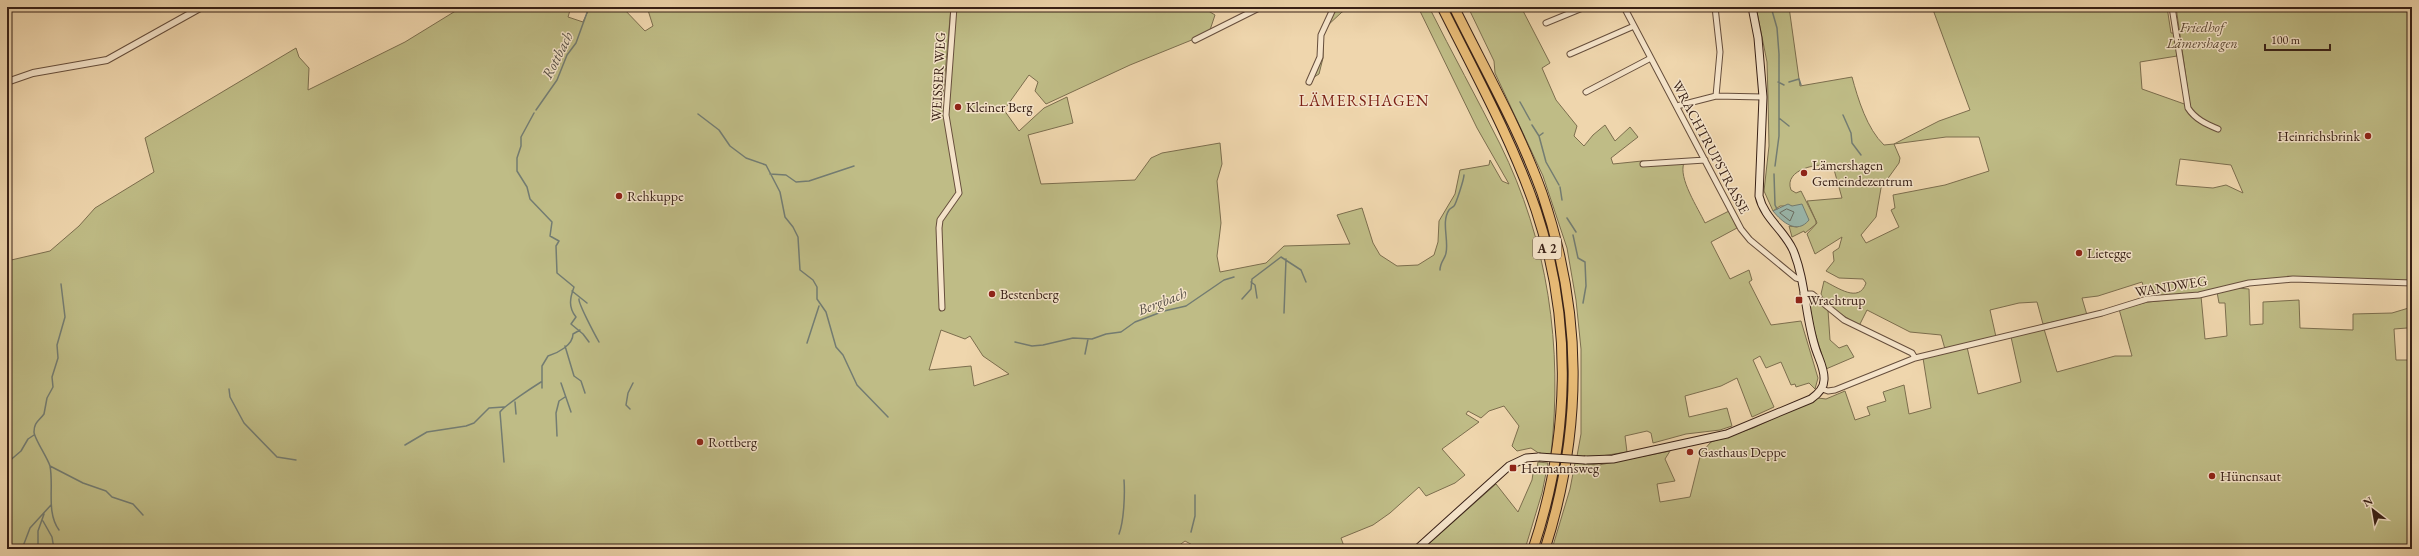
<svg xmlns="http://www.w3.org/2000/svg" width="2419" height="556" font-family="'EB Garamond',serif">
  <rect width="100%" height="100%" fill="#efd6ad"/>
  <filter id="stains"><feTurbulence type="fractalNoise" baseFrequency=".005" numOctaves="4"/><feColorMatrix values="0 0 0 0 .2 0 0 0 0 .09 0 0 0 0 .02 0 0 0 .5 -.17"/></filter>
  <radialGradient id="worn" r=".72"><stop offset=".6" stop-color="#630" stop-opacity="0"/><stop offset="1" stop-color="#630" stop-opacity=".3"/></radialGradient>
  <path fill="#bfbc86" stroke="#7c6e4e" fill-rule="evenodd" d="M462 7H571L568 17 583 22 590 7H622L645 31 653 26 647 7H951L942 108 947 109 956 7H1202L1215 15 1209 33 1130 65 1046 104 1035 91 1038 82 1029 75 1004 110 1019 131 1044 108 1067 97 1073 123 1028 135 1041 184 1135 180 1151 158 1162 153 1220 143 1222 164 1217 181 1221 223 1217 256 1220 272 1266 263 1284 246 1350 244 1337 215 1362 208 1373 243 1380 255 1397 266 1418 265 1434 255 1438 242 1439 221 1455 194 1460 170 1489 165 1490 160 1502 181 1509 184 1477 128 1418 7H1429C1452 53 1477 98 1500 144 1548 241 1563 347 1551 454H1540L1531 448 1517 451 1512 446 1519 426 1504 406 1489 411 1481 418 1468 411 1466 414 1479 422 1442 449 1465 475 1455 483 1426 496 1419 487 1390 513 1373 525 1341 538 1345 549H1223L1198 548 1185 541 1174 549H7V261L50 251 79 226 95 208 154 172 145 138 296 48 299 57 309 68 308 90 405 42ZM941 330 965 339 970 336 983 356 1009 374 974 386 971 366 929 370Z
    M1336 7 1351 8 1342 12 1326 27 1323 34V58L1319 74 1311 79 1322 58 1324 28Z
    M1468 7H1521L1550 63 1542 68 1556 100 1577 126 1574 136 1584 146 1593 135 1605 125 1615 141 1630 127 1638 137 1611 158 1613 164 1642 161 1684 163C1678 178 1698 208 1705 223L1729 211 1737 228 1711 242 1730 279 1749 270 1752 280 1749 282 1771 325 1801 321 1818 378 1815 389 1809 383 1796 387 1795 384 1791 385 1781 362 1766 368 1760 356 1753 360 1774 407 1752 417 1737 378 1721 386 1685 396 1689 417 1727 408 1732 426 1720 430 1686 434 1653 443 1651 433 1647 431 1625 436 1627 452 1595 457 1577 456 1581 434V349L1576 300 1567 248 1543 176 1495 73 1494 61Z
    M1756 7H1789L1800 86 1852 77C1858 99 1867 129 1884 145L1894 144 1939 121 1970 110 1932 7H2167L2171 33H2175L2177 56 2140 62 2142 89 2190 106 2176 7H2412V282L2293 277 2203 292 2147 297 2142 282 2098 296 2082 298 2087 315 2043 324 2037 302 2019 303 1990 310 1996 337 1945 349 1941 335 1910 332 1867 310 1859 326 1826 304 1821 294 1824 281C1837 287 1859 304 1866 283L1863 279 1839 278 1826 271 1834 261 1833 252 1839 248 1842 237 1815 254 1807 234 1817 223 1807 201 1842 198 1833 166C1820 162 1783 169 1791 190L1796 193 1801 191 1816 221V224L1805 233 1804 231 1792 237 1789 226 1797 227 1809 220 1792 206H1780L1773 211 1764 191 1769 146 1768 97 1767 62ZM1946 137H1979L1989 171 1945 185 1893 195 1895 208 1891 210 1899 227 1866 243 1861 235 1876 217 1881 188 1899 163 1900 158 1894 144ZM2180 159 2231 165 2243 193 2226 185 2213 188 2176 185Z
    M2237 288 2249 289 2250 325 2263 324V302L2299 300 2300 328 2353 330V314L2392 313 2412 307V331L2407 328 2394 329 2396 360H2412V549H1552L1570 489 1575 463 1599 465 1670 451 1665 459 1675 481 1657 484 1660 502 1690 497 1701 453 1711 442 1753 428 1818 398 1826 399 1845 391 1855 420 1870 415 1867 407 1886 401 1883 392 1904 385 1909 414 1931 408 1923 358 1967 347 1978 394 2021 382 2011 337 2044 329 2057 372 2115 356H2132L2119 309 2148 302 2201 296 2205 339 2227 336 2225 303H2219L2217 292Z
    M1808 297 1828 310 1830 340 1839 348 1847 345 1854 357 1826 369 1814 329Z
    M1538 462 1548 463 1542 493 1525 549H1423L1496 484 1518 512 1532 480 1534 467 1537 468Z"/>
  <path fill="#9ab9af" stroke="#737c72" d="M1788 204 1792 206 1802 204 1809 220C1797 235 1782 222 1773 211Z"/>
  <g fill="none" stroke-linecap="round" stroke-linejoin="round">
    <path stroke="#696c62" stroke-width="1" d="M1787 209 1794 212 1790 221 1780 213Z"/>
    <path stroke="#737c72" stroke-width="1.5" d="M1771 7 1777 28 1779 54V136L1775 166
      M1778 82 1784 85
      M1789 82 1799 79 1801 85
      M1520 102 1530 120
      M536 110 557 80 567 55 576 43 589 7
      M534 113 521 137V146L517 158V171L527 187 530 199 552 222 550 236 559 241 556 246 557 273 574 287C570 298 568 307 576 317L571 324 583 334 589 342
      M698 114 719 130 730 146 746 158 766 165 780 192 785 217 793 227 798 237 800 270 813 280 817 287V299L826 312 836 347 843 355 857 385 888 417
      M1843 115 1851 133 1852 143 1861 155
      M1779 118 1789 126
      M1532 125 1539 136 1546 162 1559 185
      M1539 136 1543 133
      M770 174 786 175 796 182 809 181 854 166
      M1774 174 1775 205 1777 209
      M1560 187 1562 200
      M1567 218 1576 232
      M1573 235 1578 258 1585 262 1586 286 1583 303
      M1440 270C1440 262 1445 259 1446 253 1449 240 1441 222 1449 210 1450 208 1452 208 1454 206 1456 204 1464 179 1464 175
      M1251 282 1255 285 1257 298
      M572 291 587 303
      M579 299C578 303 595 335 599 342
      M1242 299 1251 289 1252 279 1281 257 1301 270 1306 282
      M1284 313 1286 259
      M1015 342 1032 346 1043 345 1073 338 1092 339 1106 334 1121 332 1135 322 1164 311 1186 306 1224 280 1234 277
      M807 343 819 306
      M565 346 574 376 581 381 585 393
      M1085 354 1088 339
      M561 383 571 412
      M542 388V366L548 356C558 353 573 345 573 334L580 330
      M229 389 230 397 244 423 277 457 296 460
      M515 402 516 414
      M630 409 626 405 628 393 633 383
      M557 436 556 413 559 401 565 397
      M405 445 427 432 466 426 474 423 489 408 504 407
      M504 462 500 412C504 406 533 387 541 382
      M7 463 21 451 28 439 34 435
      M50 466 83 483 106 491 112 497 133 504 143 515
      M43 521 52 537 54 549
      M59 530C46 512 54 487 50 466 47 457 34 438 34 432 34 422 39 421 44 414L47 398 53 387 52 377 58 358 57 345 65 317 61 284
      M1191 532 1195 516V495
      M1119 534C1124 521 1125 494 1124 480
      M22 549 30 528 51 505
      M38 549V531L44 514"/>
    <defs>
      <path id="minor" d="M1624 7 1741 229 1750 240 1796 278 1800 279
        M1715 7 1720 52 1716 96
        M2172 7 2188 108C2195 119 2206 124 2218 129
        M1546 23 1585 7
        M1195 40 1261 7
        M1570 54 1634 26
        M1309 82 1320 57 1321 35 1334 7
        M1586 92 1651 58
        M1677 106 1716 96 1763 97
        M1643 164 1705 160
        M1803 294H1812L1844 320 1912 353 1915 358
        M942 308 939 228 940 220 959 193 946 115 954 7
        M1822 389 1828 391 1835 390 1915 358 2102 313 2147 299 2199 295 2249 283 2293 279 2412 283"/>
      <path id="tertiary" d="M7 82 33 73 107 60 202 7"/>
      <path id="secondary" d="M1585 460 1613 459 1727 434 1811 399C1818 394 1824 388 1824 380 1825 370 1819 359 1816 350 1805 318 1806 281 1793 250 1784 230 1764 218 1759 196L1763 97 1758 38 1752 7
        M1417 549 1509 466 1526 458 1539 457"/>
      <path id="motorway" d="M1442 7C1475 73 1512 140 1536 210 1573 321 1570 439 1533 549
        M1454 7C1484 68 1519 129 1542 193 1583 313 1583 429 1545 549"/>
    </defs>
    <use href="#minor" stroke="#664e3c" stroke-width="7"/>
    <use href="#tertiary" stroke="#664e3c" stroke-width="8"/>
    <use href="#secondary" stroke="#382016" stroke-width="9"/>
    <use href="#motorway" stroke="#382016" stroke-width="11"/>
    <use href="#minor" stroke="#f5e4ca" stroke-width="5"/>
    <use href="#tertiary" stroke="#f5e4ca" stroke-width="6"/>
    <use href="#secondary" stroke="#f5e4ca" stroke-width="7"/>
    <use href="#motorway" stroke="#e8bb76" stroke-width="9"/>
    <defs>
      <path id="secondary-bridge" d="M1539 457 1585 460"/>
    </defs>
    <use href="#secondary-bridge" stroke="#382016" stroke-width="9" stroke-linecap="butt"/>
    <use href="#secondary-bridge" stroke="#f5e4ca" stroke-width="7"/>
  </g>
  <g fill="#8f2418" stroke="#f5e4ca" stroke-width="1.5">
    <circle cx="958" cy="107" r="4"/>
    <circle cx="2368" cy="136" r="4"/>
    <circle cx="1804" cy="173" r="4"/>
    <circle cx="619" cy="196" r="4"/>
    <circle cx="2079" cy="253" r="4"/>
    <circle cx="992" cy="294" r="4"/>
    <rect x="1795" y="296" width="8" height="8" rx="2"/>
    <circle cx="700" cy="442" r="4"/>
    <circle cx="1690" cy="452" r="4"/>
    <rect x="1509" y="464" width="8" height="8" rx="2"/>
    <circle cx="2212" cy="476" r="4"/>
  </g>
  <g text-anchor="middle" dominant-baseline="central" stroke-width="3" stroke-linejoin="round" paint-order="stroke">
    <rect fill="#f5e4ca" stroke="#715b4c" stroke-width="1" x="1533" y="237" width="28" height="22" rx="3"/>
    <g font-size="13" font-weight="bold" fill="#382016">
      <text x="1547" y="248">A 2</text>
    </g>
    <g font-size="14" font-style="italic" fill="#5a4732" stroke="#f5e4ca">
      <text x="2202" y="27">Friedhof<tspan x="2202" dy="16">Lämershagen</tspan></text>
    </g>
    <g font-size="14" fill="#382016" stroke="#f5e4ca">
      <text transform="translate(938 77) rotate(-87)">WEISSER WEG</text>
      <text transform="translate(1711 147) rotate(62)">WRACHTRUPSTRASSE</text>
      <text transform="translate(2171 286) rotate(-9)">WANDWEG</text>
    </g>
    <g font-size="14" fill="#382016" stroke="#f5e4ca" text-anchor="start">
      <text x="966" y="107">Kleiner Berg</text>
      <text x="2360" y="136" text-anchor="end">Heinrichsbrink</text>
      <text x="1812" y="165">Lämershagen<tspan x="1812" dy="16">Gemeindezentrum</tspan></text>
      <text x="627" y="196">Rehkuppe</text>
      <text x="2087" y="253">Lietegge</text>
      <text x="1000" y="294">Bestenberg</text>
      <text x="1807" y="300">Wrachtrup</text>
      <text x="708" y="442">Rottberg</text>
      <text x="1698" y="452">Gasthaus Deppe</text>
      <text x="1521" y="468">Hermannsweg</text>
      <text x="2220" y="476">Hünensaut</text>
    </g>
    <g font-size="15" font-style="italic" fill="#554e44" stroke="#f5e4ca">
      <text transform="translate(557 55) rotate(-63)">Rottbach</text>
      <text transform="translate(1162 301) rotate(-21)">Bergbach</text>
    </g>
    <g font-size="16" letter-spacing="1" fill="#7a1f14" stroke="#f5e4ca">
      <text x="1364" y="100">LÄMERSHAGEN</text>
    </g>
  </g>
  <rect width="2419" height="556" fill="none" stroke="#efd6ad" stroke-width="24"/>
  <rect x="8" y="8" width="2403" height="540" fill="none" stroke="#382016" stroke-width="2"/>
  <rect x="12" y="12" width="2395" height="532" fill="none" stroke="#382016"/>
  <g transform="translate(2373 510) rotate(329)" stroke="#f5e4ca" stroke-width="3" paint-order="stroke">
  <path d="M0-3L7 15L0 10L-7 15Z" fill="#382016"/>
  <text y="-6" font-size="11" font-weight="bold" text-anchor="middle" fill="#382016">N</text>
  </g>
  <path d="M2265 44v6h65v-6" fill="none" stroke="#382016" stroke-width="2"/>
  <text x="2271" y="44" font-size="12" fill="#382016" stroke="#f5e4ca" stroke-width="3" paint-order="stroke">100 m</text>
  <rect width="100%" height="100%" filter="url(#stains)"/>
  <rect width="100%" height="100%" fill="url(#worn)"/>
</svg>
